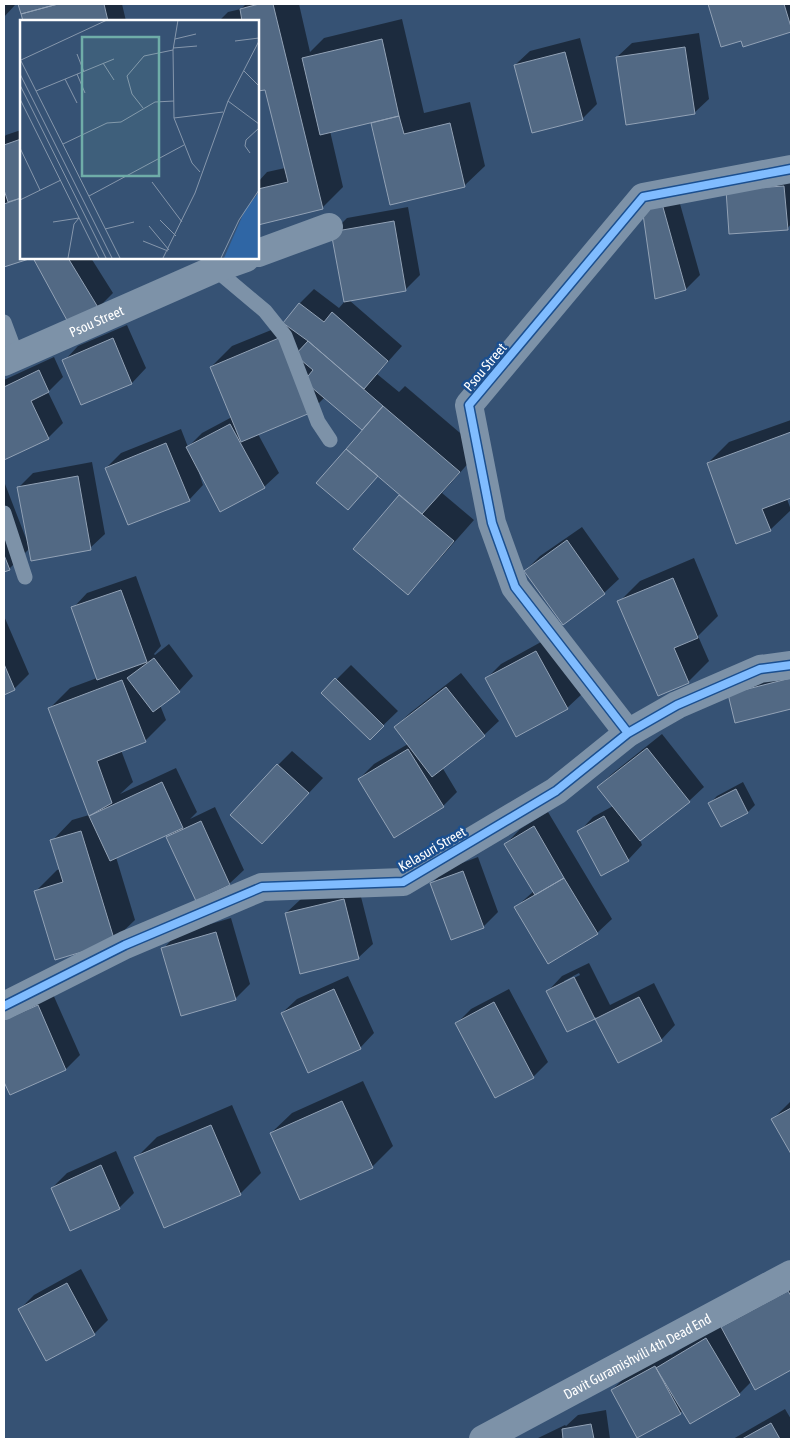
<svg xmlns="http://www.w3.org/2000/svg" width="795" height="1443" font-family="'Asap Condensed',sans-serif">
  <rect width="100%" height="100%" fill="#365274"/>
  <path fill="#0007" fill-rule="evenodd" d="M4 4H15V5L4 17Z
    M19 4H122L126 21H24Z
    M246 4H299L310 52 324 38 402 19 424 113 470 102 485 166 464 186 390 204 371 121 330 131 343 187 322 208 258 224V182L267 172 285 168 266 88 258 90V21H219L228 12 241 9Z
    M709 4H791V30L743 45 742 40 722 46Z
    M699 33 709 99 694 113 617 57 632 43Z
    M580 38 597 104 582 119 515 65 530 51Z
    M21 130V258H29L4 266V195L6 194 4 186V137L6 135Z
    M791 172V224L787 229 727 191Z
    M675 186 700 275 686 289 644 207Z
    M408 207 420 275 405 290 349 300 402 346 377 374 399 392 405 386 480 450 442 493 474 520 428 572 408 593 355 548 401 494 369 424 325 397 310 412 258 434 279 473 264 487 200 472 199 473 203 485 189 500 106 468 121 453 181 429 188 447 202 433 232 417 211 367 232 346 286 324 285 323 300 303 314 289 339 308 345 301 333 232 347 218Z
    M34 258H91L113 293 98 308 70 322Z
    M127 325 146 368 132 383 82 404 64 361 78 346Z
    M54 357 63 377 48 392 63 423 48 438 4 458V380Z
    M791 420V497L787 499 791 510 770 530 708 463 729 442Z
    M92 462 105 534 90 548H30L9 569 4 571V485L5 484 27 541H28L19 487 33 473Z
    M582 527 619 579 604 593 525 571 540 556Z
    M694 558 718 616 698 636 709 661 688 682 619 602 640 581Z
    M136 576 161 646 154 654 155 655 169 644 193 676 179 691 160 705 166 720 145 741 121 750 133 782 120 794 176 768 197 812 190 819 215 807 244 870 229 884 168 837 174 831 116 857 135 920 114 940 36 891 57 870 61 869 52 841 72 820 89 815 50 708 70 688 97 678 73 608 87 593Z
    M4 616 29 674 14 689 4 693Z
    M550 637 582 694 567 708 486 679 501 664Z
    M351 665 398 711 370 738 323 693Z
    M791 668V708L736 722 729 694Z
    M461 673 499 721 484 735 442 767 457 792 443 806 359 779 374 764 408 744 395 727 410 713Z
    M662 734 704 787 689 801 640 840 642 845 628 860 579 832 593 817 613 806 598 787 613 773Z
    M292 751 323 778 276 828 278 765Z
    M743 782 755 805 748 812 721 825 710 803 717 796Z
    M548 812 612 919 597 933 516 907 534 891 506 844 520 829Z
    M478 857 498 912 483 927 431 884 446 869Z
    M358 885 373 944 358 958 286 913 301 899Z
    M231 918 250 984 235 999 163 949 177 934Z
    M589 963 610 1005 654 983 675 1025 661 1040 618 1061 596 1017 568 1031 548 991 562 976ZM579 973 580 975 564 983V981Z
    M348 976 374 1033 360 1048 282 1013 297 999Z
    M509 989 548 1062 534 1076 496 1096 457 1023 471 1009Z
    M52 992 80 1055 66 1069 10 1093 4 1079V1013Z
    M363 1081 393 1146 372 1167 271 1133 292 1113Z
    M791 1101V1152L773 1119Z
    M232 1105 261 1173 240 1194 136 1158 157 1137Z
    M116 1151 134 1193 120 1207 70 1229 52 1188 67 1173Z
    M81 1269 108 1320 94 1334 20 1309 34 1295Z
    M791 1280V1369L755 1388 752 1381 739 1394 683 1410 680 1413 612 1390 627 1375 669 1353 671 1355Z
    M785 1409 791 1419V1439H733Z
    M606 1410 610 1439H536L565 1425 566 1426 578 1415Z"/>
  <path fill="#526984" stroke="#92a2b6" d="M18 4H58L21 14Z
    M58 4H104L108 21H23L21 14Z
    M259 4H273L323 209 258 225V189L288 182 265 90 258 91V21H242L240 9Z
    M708 4H784L791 27V32L743 47 741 41 721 47Z
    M382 39 399 116 320 135 302 58Z
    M685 47 695 114 626 125 616 57Z
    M565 52 583 120 532 133 514 65Z
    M399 116 404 134 450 123 465 187 390 205 371 123Z
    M21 139V198L8 202 4 190V145Z
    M784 186 788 230 729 234 726 190Z
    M21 198V258H32L4 267V204Z
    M661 200 686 290 655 299 642 207Z
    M394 221 406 291 344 302 331 232Z
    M33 258H68L99 309 69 324Z
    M299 303 324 322 332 312 388 361 364 389 308 341 283 323Z
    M113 338 132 384 81 405 62 360Z
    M279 338 310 413 241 442 210 367Z
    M308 341 383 406 362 430 304 381 313 370 295 355Z
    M39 370 49 392 31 401 49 439 4 460V387Z
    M383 406 460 472 422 514 346 449Z
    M230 424 265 488 220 512 186 447Z
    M791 432V498L762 509 771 531 736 544 707 463Z
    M166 443 190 501 128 525 105 468Z
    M346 449 378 476 348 510 316 483Z
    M78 476 91 550 31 561 17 487Z
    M399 495 454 541 408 595 353 549Z
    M567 540 605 594 563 625 524 571Z
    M4 555 10 570 4 572Z
    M673 578 698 638 674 648 689 683 658 696 617 601Z
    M121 590 147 662 97 680 71 607Z
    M536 651 568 709 516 737 485 678Z
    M154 658 180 692 153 712 127 678Z
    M4 664 15 690 4 695Z
    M335 678 384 726 370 740 321 693Z
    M791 678V709L735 723 728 694Z
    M122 680 146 742 97 761 112 803 89 816 48 708Z
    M446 687 485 736 432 777 394 727Z
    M647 748 690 802 640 841 597 787Z
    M408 749 444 807 394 838 358 779Z
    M277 764 309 793 262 844 230 815Z
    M162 782 183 828 110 861 89 816Z
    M736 789 748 813 721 827 708 803Z
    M604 816 629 861 601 876 577 831Z
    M201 821 230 885 196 901 166 837Z
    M534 826 564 878 535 895 504 844Z
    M81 831 115 942 55 960 34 891 63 882 50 840Z
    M463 871 484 928 451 940 430 883Z
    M564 878 598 934 548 964 514 907Z
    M344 899 359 959 300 974 285 913Z
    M216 932 236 1000 181 1016 161 948Z
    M574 977 595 1019 567 1032 546 991Z
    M334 989 361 1049 308 1073 281 1013Z
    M639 997 662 1041 618 1063 595 1019Z
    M494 1002 534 1078 495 1098 455 1023Z
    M38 1005 66 1070 10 1095 4 1082V1020Z
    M342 1101 373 1168 300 1200 270 1133Z
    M791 1108V1154L771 1119Z
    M211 1125 241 1195 164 1228 134 1157Z
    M101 1165 120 1209 70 1231 51 1188Z
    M67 1283 95 1335 46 1361 18 1309Z
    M788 1291 791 1296V1370L755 1390 721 1327Z
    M706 1338 740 1395 690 1424 656 1368Z
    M655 1366 681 1414 637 1438 611 1390Z
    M771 1423 780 1439H742Z
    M591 1424 594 1439H563L562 1429Z"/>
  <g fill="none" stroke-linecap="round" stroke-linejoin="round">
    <path stroke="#7d92a8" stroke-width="15" d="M215 269 265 311 285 336 318 422 330 440
      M4 322 17 357
      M4 513 25 577"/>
    <g stroke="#7d92a8" stroke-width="28">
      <path d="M258 253 329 227"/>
      <path id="s1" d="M4 362 215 269 246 258"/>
      <path d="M628 733 515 587 492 523 469 405 643 197 791 169"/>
      <path d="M4 1006 125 945 262 887 403 882 556 791 628 733 677 705 760 669 791 665"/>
      <path id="s2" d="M483 1439 791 1274"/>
    </g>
    <defs>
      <path id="cycleway" d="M628 733 515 587 492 523 469 405 643 197 791 169
        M4 1006 125 945 262 887 403 882 556 791 628 733 677 705 760 669 791 665"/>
    </defs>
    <use href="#cycleway" stroke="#1b4f8f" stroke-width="11"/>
    <use href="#cycleway" stroke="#80bcff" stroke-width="8"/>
  </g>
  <g text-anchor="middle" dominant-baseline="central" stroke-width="5" stroke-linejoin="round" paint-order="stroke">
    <g font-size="14" fill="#fff" stroke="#1b4f8f">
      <text stroke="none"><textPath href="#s1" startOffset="101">Psou Street</textPath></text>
      <text transform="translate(485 367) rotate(-50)">Psou Street</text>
      <text transform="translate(432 849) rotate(-30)">Kelasuri Street</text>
      <text stroke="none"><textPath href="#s2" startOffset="175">Davit Guramishvili 4th Dead End</textPath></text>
    </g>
  </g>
  <g transform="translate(20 20)">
    <rect width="239" height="239" fill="#365274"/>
    <path d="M239 172V238H204L225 190Z" fill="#2f66a5"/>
    <path fill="none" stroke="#8697ac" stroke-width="1" d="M158 0 153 30 154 98 172 143 180 152M155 19 176 14M215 21 239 18M153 28 177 26M57 34 64 52M0 39 100 238M1 40 87 0M83 43 94 60M224 51 239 66M0 54 92 238M57 54 65 73M45 59 57 83M0 65 86 238M16 71 94 39M0 79 79 238M208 81 239 104M123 88 112 74 107 56 124 36 153 30M154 98 203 92M43 124 87 103 101 102 135 82 154 81M0 128 20 170M230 133 225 126 226 120 239 108M132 162 162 202M69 176 164 125M0 180 41 160M140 200 156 216M33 202 59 198M129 206 149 230M85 209 114 202M123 221 148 231M48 238 54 204 59 198M143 238 175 173 208 81 239 21M201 238 219 200 239 170"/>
    <path fill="#6fada8" fill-opacity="0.15" stroke="#6fada8" stroke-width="2.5" d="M62 17H139V156H62Z"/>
    <rect width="239" height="239" fill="none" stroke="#fff" stroke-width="2.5"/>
  </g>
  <rect width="795" height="1443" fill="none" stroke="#ffffff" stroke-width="10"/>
</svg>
